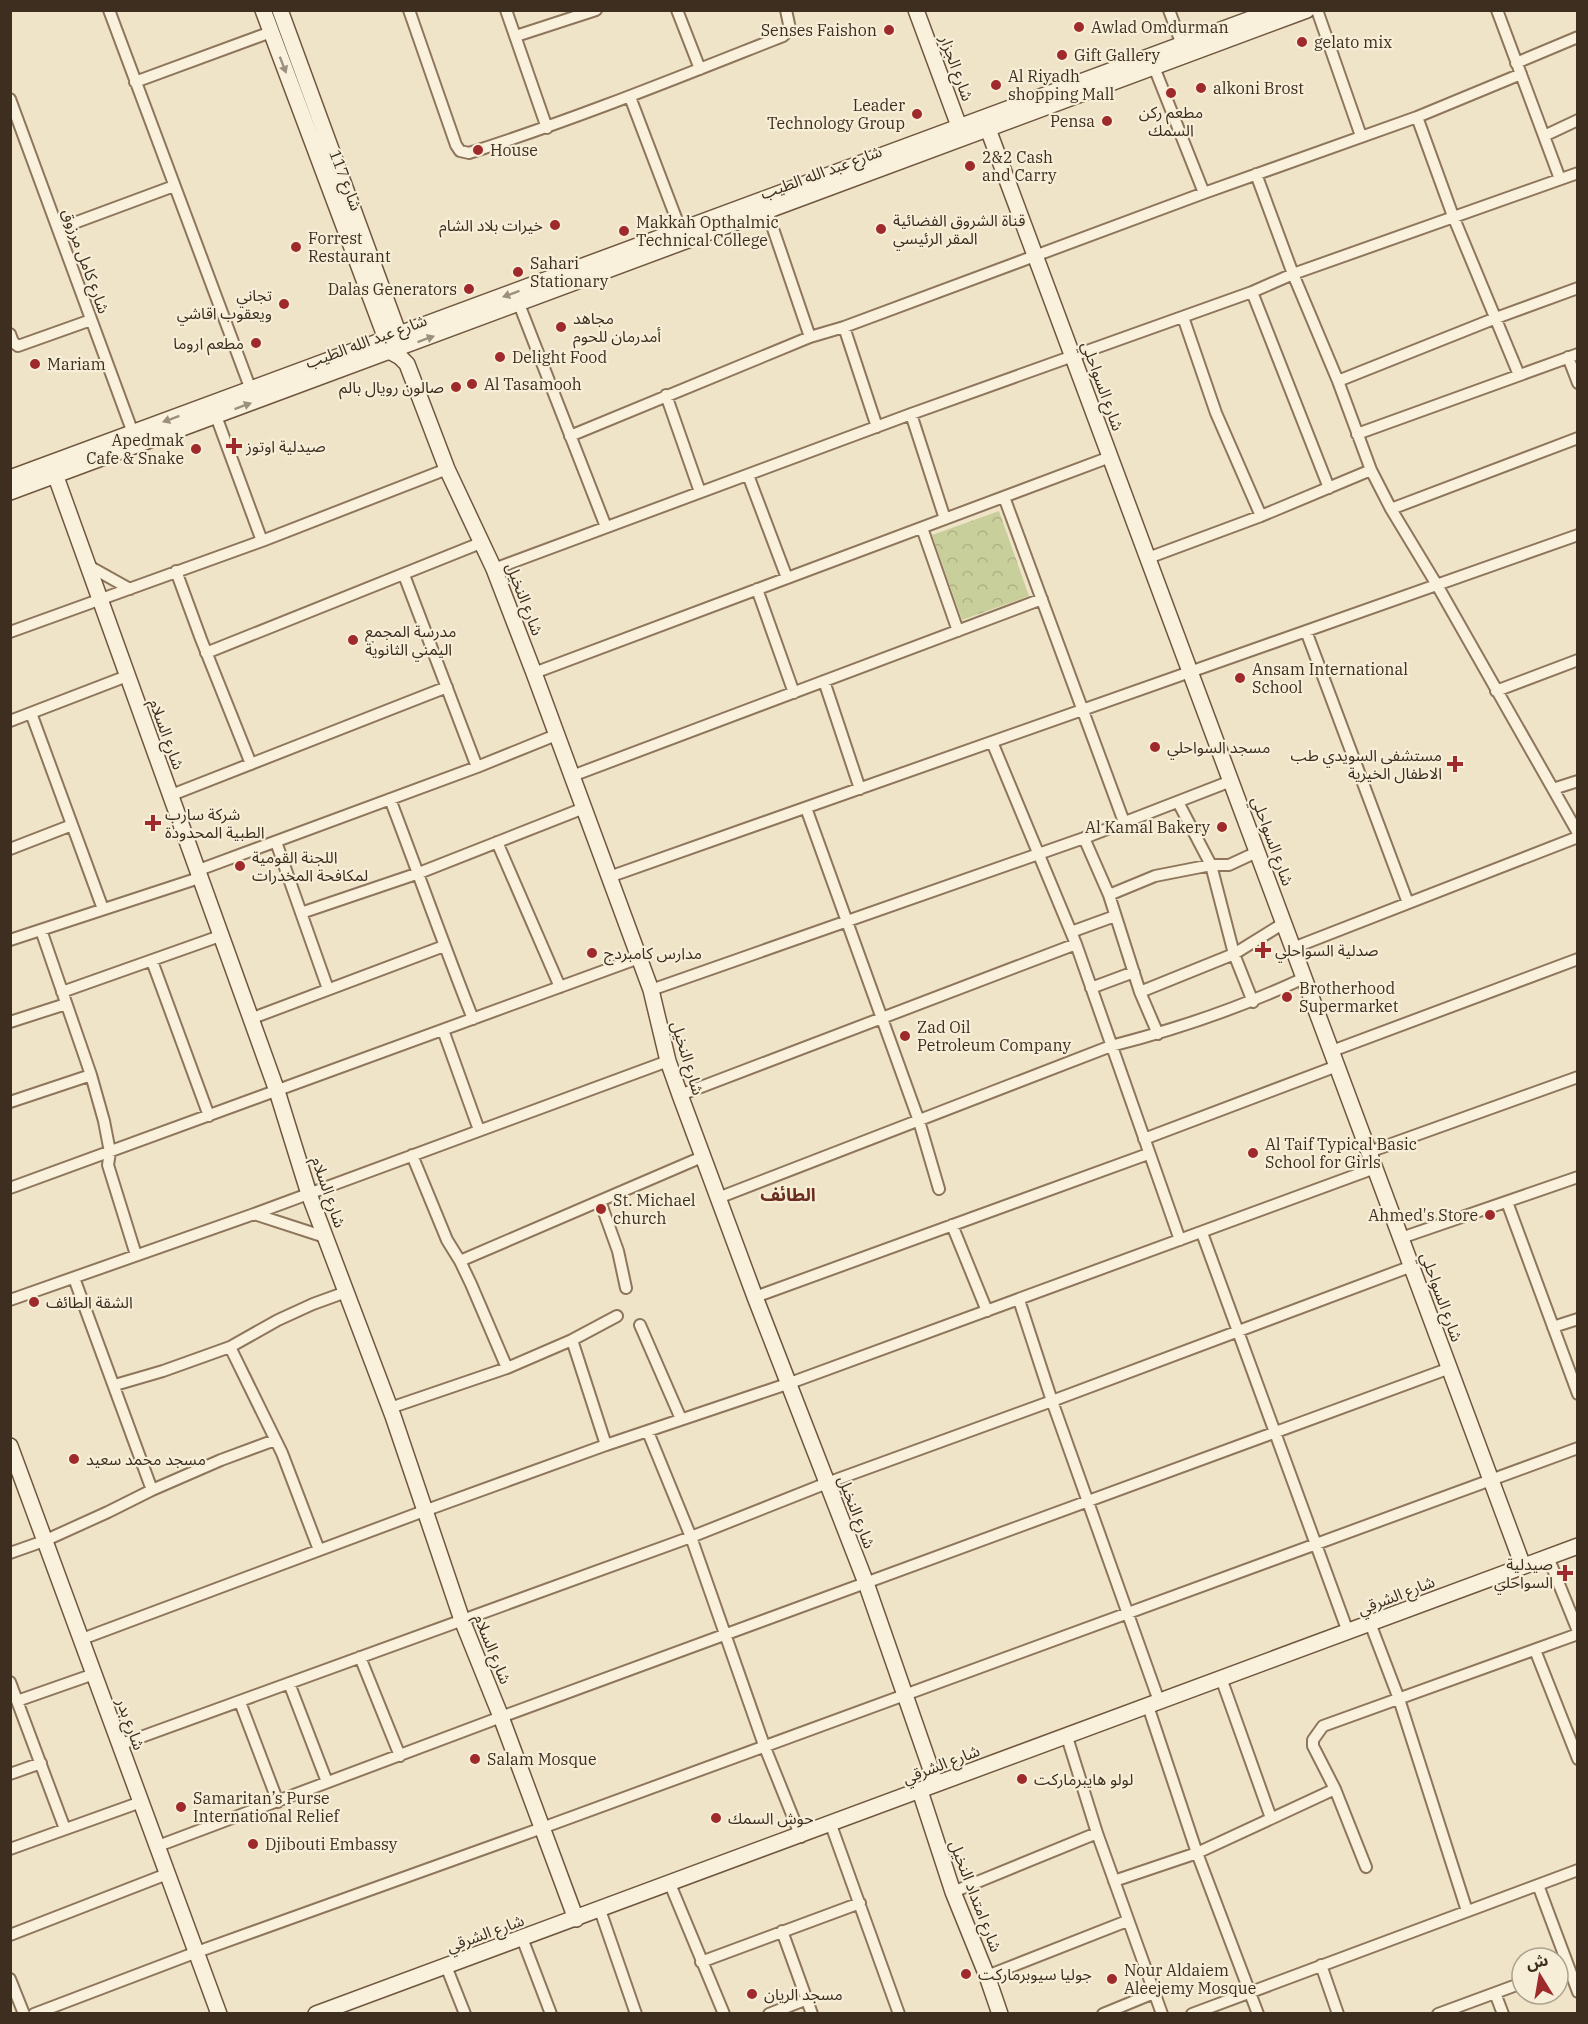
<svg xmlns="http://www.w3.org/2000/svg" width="1588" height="2024" font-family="'IBM Plex Serif','Noto Sans Arabic',serif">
  <defs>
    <pattern id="park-crowns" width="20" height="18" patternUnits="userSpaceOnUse" patternTransform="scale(1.5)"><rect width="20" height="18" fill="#c9cf9b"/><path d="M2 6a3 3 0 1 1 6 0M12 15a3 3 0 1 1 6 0" fill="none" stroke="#aeb285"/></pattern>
  </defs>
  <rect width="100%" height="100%" fill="#f0e4c8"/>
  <path fill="url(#park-crowns)" d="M999 511 1029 596 962 620 932 535Z"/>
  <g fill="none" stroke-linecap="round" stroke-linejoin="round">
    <defs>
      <path id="street" d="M109 10 251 390
        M409 10 456 145 460 151 469 153C576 119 679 77 783 36L790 29 786 10
        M506 10 547 128
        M677 10 700 69
        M1169 10 1182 45
        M1317 10 1361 136
        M1497 10 1560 179
        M516 36 596 10
        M1152 62 1204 193
        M1516 63 1578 37
        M135 82 271 32
        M630 97 681 231
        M10 99 133 433
        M1417 117 1453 216 1519 375
        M1544 136 1578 120
        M1256 174 1293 274 1338 381 1371 470 1391 509 1437 585 1578 833
        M767 211 810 337
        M58 229 174 186
        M1252 292 1329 488
        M519 304 606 527
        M1183 317 1216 413 1261 516
        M844 327 877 427
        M10 334 13 342 18 346 91 320
        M1568 357 1578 383
        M1338 381 1496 318 1578 288
        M666 395 700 492
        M911 414 945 519
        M216 416 262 541
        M1357 434 1578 354
        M570 436 810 337 844 327 1204 193 1417 117 1521 74
        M748 475 787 578
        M1004 497 1124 822
        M1391 509 1578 438
        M922 528 958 631
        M1148 558 1261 516 1371 470
        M87 565 130 589
        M494 569 911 414 1252 292 1293 274 1578 173
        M176 571 201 639 251 764
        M404 575 477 767
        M757 589 794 693
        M1306 631 1408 903
        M10 632 262 541 447 469
        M206 653 483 542
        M534 673 1110 457
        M824 681 860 789
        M1496 691 1578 660
        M31 713 103 909
        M10 721 127 676
        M992 742 1076 944 1180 1240
        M572 776 1042 599
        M1553 789 1578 781
        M169 796 447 687
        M390 799C418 872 444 946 473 1019
        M1178 802 1211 865 1234 954 1253 1002
        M806 808 919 1121 939 1189
        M1084 838 1109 895 1140 992 1158 1034
        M276 842 328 989
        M497 842 560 987
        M10 849 72 825
        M196 871 477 767 556 735
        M609 877 1578 535
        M1109 895 1155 876 1211 865H1229L1257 852
        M301 913 419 873 584 808
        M41 930 91 1075 104 1121 110 1152 108 1165 136 1255
        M1071 932 1115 916
        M10 940 199 878
        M1293 948 1578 837
        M152 961 209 1116
        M1091 988 1134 972
        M651 990 1084 838 1231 781
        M62 992 220 936
        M1140 992 1234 954 1284 923
        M250 1019 444 946
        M10 1022 66 1004
        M443 1030 479 1130
        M1332 1051 1578 959
        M680 1095 1076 944
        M10 1102 91 1075
        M1144 1139 1337 1066
        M1369 1152 1578 1077
        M412 1155 447 1240 460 1261 471 1284 507 1368
        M10 1188 639 958
        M718 1198 1111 1046C1178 1029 1242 1007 1304 978
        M600 1201 618 1251 626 1288
        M1507 1202 1578 1394
        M254 1214 325 1237
        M952 1225 987 1311
        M1202 1233 1348 1632
        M1401 1238 1578 1177
        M460 1261 702 1157
        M74 1278 152 1490
        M755 1297 1148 1154
        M10 1300 254 1214 668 1061
        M1019 1300 1052 1401 1159 1701
        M640 1325 681 1419
        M1553 1327 1578 1319
        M572 1340 606 1445
        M230 1347 282 1453 319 1550
        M115 1385 163 1371 230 1347 278 1320 313 1304 346 1292
        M390 1408 507 1368 572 1340 617 1316
        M648 1432 691 1537 764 1745 801 1837
        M10 1553 44 1541 108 1512 152 1490 221 1460 275 1440
        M1548 1557 1578 1631
        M1370 1623 1399 1699 1467 1911
        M82 1639 424 1511 606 1445 790 1383 1375 1168
        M1535 1650 1578 1759
        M360 1657 400 1756
        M1221 1678 1271 1818
        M10 1682 65 1829
        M289 1683 327 1782
        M17 1701 94 1674
        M240 1702 278 1802
        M1148 1706 1197 1853 1258 2014
        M1067 1737 1097 1833 1162 2014
        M119 1745 691 1537 827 1483 1052 1401 1412 1266
        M10 1774 41 1763
        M831 1825 899 2014
        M158 1846 501 1717 1450 1368
        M10 1849 141 1802
        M1366 1867 1335 1789 1313 1746V1740L1323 1726 1578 1634
        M1114 1881 1197 1853 1335 1789
        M670 1884 724 2014
        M1538 1885 1578 1992
        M953 1892 1097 1833
        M600 1910 636 2014
        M782 1931 812 2014
        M10 1935 167 1874
        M522 1938 551 2014
        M701 1962 860 1903
        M1321 1965 1338 2014
        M446 1966 465 2014
        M987 1976 1127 1921
        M10 1979 24 2014
        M1495 1993 1503 2014
        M34 2014 197 1952 542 1828 1578 1448
        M769 2014 807 1999
        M1103 2014 1154 1993
        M1192 2014 1578 1870
        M1438 2014 1522 1983"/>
      <path id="secondary" d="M263 10 391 352 400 357 407 364 447 469 494 569 534 673 651 990 668 1061 680 1095 755 1297 866 1583 936 1784
        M280 10 402 343
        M916 10 963 137
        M988 129 1523 1566
        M51 463 277 1091 309 1194 393 1416 462 1620 501 1717 576 1919
        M10 478 1275 10
        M10 492 1307 10
        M10 1446 219 2014
        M920 1791 953 1892 987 1976 1000 2014
        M316 2014C737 1860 1157 1702 1578 1546"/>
    </defs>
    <use href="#street" stroke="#8d765c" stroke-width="14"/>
    <use href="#secondary" stroke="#6f573f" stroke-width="18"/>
    <use href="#street" stroke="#faf1dc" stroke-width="10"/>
    <use href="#secondary" stroke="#faf1dc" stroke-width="15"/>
  </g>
  <defs><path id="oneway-solid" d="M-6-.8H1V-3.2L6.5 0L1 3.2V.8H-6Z" transform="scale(1.5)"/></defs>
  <g fill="#9c907e">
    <use href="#oneway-solid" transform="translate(283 65) rotate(69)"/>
    <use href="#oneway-solid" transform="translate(511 294) rotate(160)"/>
    <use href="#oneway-solid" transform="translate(426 339) rotate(-20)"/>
    <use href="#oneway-solid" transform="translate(243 406) rotate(-20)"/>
    <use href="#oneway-solid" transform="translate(171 419) rotate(160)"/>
  </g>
  <g fill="#9e2a2b" stroke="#f7eed8" stroke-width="2">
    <circle cx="1079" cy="27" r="6"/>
    <circle cx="889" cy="30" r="6"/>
    <circle cx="1302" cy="42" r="6"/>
    <circle cx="1062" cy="55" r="6"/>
    <circle cx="996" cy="85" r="6"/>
    <circle cx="1201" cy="88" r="6"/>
    <circle cx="1171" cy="93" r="6"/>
    <circle cx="917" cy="114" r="6"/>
    <circle cx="1107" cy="121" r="6"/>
    <circle cx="478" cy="150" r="6"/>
    <circle cx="970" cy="166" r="6"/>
    <circle cx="555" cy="225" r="6"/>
    <circle cx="881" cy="229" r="6"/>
    <circle cx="624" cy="231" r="6"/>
    <circle cx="296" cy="247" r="6"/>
    <circle cx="518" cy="272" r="6"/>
    <circle cx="469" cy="289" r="6"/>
    <circle cx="284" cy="304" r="6"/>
    <circle cx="561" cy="327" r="6"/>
    <circle cx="256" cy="343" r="6"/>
    <circle cx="500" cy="357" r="6"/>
    <circle cx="35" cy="364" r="6"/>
    <circle cx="472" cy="384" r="6"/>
    <circle cx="456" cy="387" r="6"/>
    <path d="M231 437h6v6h6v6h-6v6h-6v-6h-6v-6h6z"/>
    <circle cx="196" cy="449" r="6"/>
    <circle cx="353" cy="640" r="6"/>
    <circle cx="1240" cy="678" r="6"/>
    <circle cx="1155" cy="747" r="6"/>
    <path d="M1452 755h6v6h6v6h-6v6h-6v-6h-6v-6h6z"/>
    <path d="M150 814h6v6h6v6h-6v6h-6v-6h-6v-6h6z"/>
    <circle cx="1222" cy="827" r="6"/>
    <circle cx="240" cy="866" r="6"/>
    <path d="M1260 941h6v6h6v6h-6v6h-6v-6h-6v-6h6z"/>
    <circle cx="592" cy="953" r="6"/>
    <circle cx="1287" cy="997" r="6"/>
    <circle cx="905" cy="1036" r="6"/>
    <circle cx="1253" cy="1153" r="6"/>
    <circle cx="601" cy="1209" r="6"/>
    <circle cx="1490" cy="1215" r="6"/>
    <circle cx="34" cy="1302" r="6"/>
    <circle cx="74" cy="1459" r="6"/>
    <path d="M1562 1564h6v6h6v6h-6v6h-6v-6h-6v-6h6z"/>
    <circle cx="475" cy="1759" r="6"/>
    <circle cx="1022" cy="1779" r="6"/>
    <circle cx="181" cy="1807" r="6"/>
    <circle cx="716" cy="1818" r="6"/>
    <circle cx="253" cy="1844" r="6"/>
    <circle cx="966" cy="1974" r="6"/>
    <circle cx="1112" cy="1979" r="6"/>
    <circle cx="752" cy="1994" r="6"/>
  </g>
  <g text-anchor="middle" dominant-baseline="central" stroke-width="4.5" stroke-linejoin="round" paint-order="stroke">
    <g font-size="16" fill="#3d2e20" stroke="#f7eed8" text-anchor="start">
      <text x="1091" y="27">Awlad Omdurman</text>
      <text x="877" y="30" text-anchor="end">Senses Faishon</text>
      <text x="1314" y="42">gelato mix</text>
      <text x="1074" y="55">Gift Gallery</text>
      <text x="1008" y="76">Al Riyadh<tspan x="1008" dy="18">shopping Mall</tspan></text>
      <text x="1213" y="88">alkoni Brost</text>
      <text x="905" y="105" text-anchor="end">Leader<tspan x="905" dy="18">Technology Group</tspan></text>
      <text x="1171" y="112" text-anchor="middle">مطعم ركن<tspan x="1171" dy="18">السمك</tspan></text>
      <text x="1095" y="121" text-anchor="end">Pensa</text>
      <text x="490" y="150">House</text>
      <text x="982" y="157">2&amp;2 Cash<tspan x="982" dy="18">and Carry</tspan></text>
      <text x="893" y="220">قناة الشروق الفضائية<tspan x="893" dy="18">المقر الرئيسي</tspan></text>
      <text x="636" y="222">Makkah Opthalmic<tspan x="636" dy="18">Technical College</tspan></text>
      <text x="543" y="225" text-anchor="end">خيرات بلاد الشام</text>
      <text x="308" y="238">Forrest<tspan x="308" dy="18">Restaurant</tspan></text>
      <text x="530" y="263">Sahari<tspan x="530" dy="18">Stationary</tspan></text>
      <text x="457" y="289" text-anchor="end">Dalas Generators</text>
      <text x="272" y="295" text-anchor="end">تجاني<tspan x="272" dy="18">ويعقوب اقاشي</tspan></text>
      <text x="573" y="318">مجاهد<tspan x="573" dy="18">أمدرمان للحوم</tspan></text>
      <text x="244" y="343" text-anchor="end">مطعم اروما</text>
      <text x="512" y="357">Delight Food</text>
      <text x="47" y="364">Mariam</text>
      <text x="484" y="384">Al Tasamooh</text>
      <text x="444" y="387" text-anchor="end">صالون رويال بالم</text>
      <text x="184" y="440" text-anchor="end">Apedmak<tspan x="184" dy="18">Cafe &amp; Snake</tspan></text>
      <text x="246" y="446">صيدلية اوتوز</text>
      <text x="365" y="631">مدرسة المجمع<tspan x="365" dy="18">اليمني الثانوية</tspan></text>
      <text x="1252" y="669">Ansam International<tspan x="1252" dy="18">School</tspan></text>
      <text x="1167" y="747">مسجد السواحلي</text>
      <text x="1442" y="755" text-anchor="end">مستشفى السويدي طب<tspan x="1442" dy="18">الاطفال الخيرية</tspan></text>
      <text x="165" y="814">شركة سارب<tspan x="165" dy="18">الطبية المحدودة</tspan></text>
      <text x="1210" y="827" text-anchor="end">Al Kamal Bakery</text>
      <text x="252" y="857">اللجنة القومية<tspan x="252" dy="18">لمكافحة المخدرات</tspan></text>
      <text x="1275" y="950">صدلية السواحلي</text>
      <text x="604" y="953">مدارس كامبردج</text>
      <text x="1299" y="988">Brotherhood<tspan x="1299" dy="18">Supermarket</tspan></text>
      <text x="917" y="1027">Zad Oil<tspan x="917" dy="18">Petroleum Company</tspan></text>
      <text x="1265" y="1144">Al Taif Typical Basic<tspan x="1265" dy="18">School for Girls</tspan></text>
      <text x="613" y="1200">St. Michael<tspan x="613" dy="18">church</tspan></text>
      <text x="1478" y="1215" text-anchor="end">Ahmed's Store</text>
      <text x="46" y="1302">الشقة الطائف</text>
      <text x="86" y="1459">مسجد محمد سعيد</text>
      <text x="1553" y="1564" text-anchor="end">صيدلية<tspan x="1553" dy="18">السواحلي</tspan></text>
      <text x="487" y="1759">Salam Mosque</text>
      <text x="1034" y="1779">لولو هايبرماركت</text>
      <text x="193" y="1798">Samaritan’s Purse<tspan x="193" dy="18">International Relief</tspan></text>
      <text x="728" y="1818">حوش السمك</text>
      <text x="265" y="1844">Djibouti Embassy</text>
      <text x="1124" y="1970">Nour Aldaiem<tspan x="1124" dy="18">Aleejemy Mosque</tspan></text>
      <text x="978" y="1974">جوليا سيوبرماركت</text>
      <text x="764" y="1994">مسجد الريان</text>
    </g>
    <g font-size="16" fill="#3d2e20" stroke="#f7eed8">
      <text transform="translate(957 68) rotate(70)">شارع الجزار</text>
      <text transform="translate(821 172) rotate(-20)">شارع عبد الله الطيب</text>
      <text transform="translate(346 180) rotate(69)">شارع 117</text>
      <text transform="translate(86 261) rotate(70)">شارع كامل مرزوق</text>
      <text transform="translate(366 341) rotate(-20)">شارع عبد الله الطيب</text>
      <text transform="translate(1103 386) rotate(70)">شارع السواحلي</text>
      <text transform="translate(525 599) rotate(69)">شارع النخيل</text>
      <text transform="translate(167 734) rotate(70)">شارع السلام</text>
      <text transform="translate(1273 841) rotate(70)">شارع السواحلي</text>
      <text transform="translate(688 1058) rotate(73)">شارع النخيل</text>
      <text transform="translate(329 1192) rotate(71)">شارع السلام</text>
      <text transform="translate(1442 1297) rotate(70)">شارع السواحلي</text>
      <text transform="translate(857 1512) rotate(69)">شارع النخيل</text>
      <text transform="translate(1396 1595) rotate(-21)">شارع الشرقي</text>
      <text transform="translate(493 1649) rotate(68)">شارع السلام</text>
      <text transform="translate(131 1724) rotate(70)">شارع بدر</text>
      <text transform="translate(941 1764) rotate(-21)">شارع الشرقي</text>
      <text transform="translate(976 1896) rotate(69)">شارع امتداد النخيل</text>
      <text transform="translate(485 1933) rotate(-20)">شارع الشرقي</text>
    </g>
    <g font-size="18" font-weight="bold" fill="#6b2e1e" stroke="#f7eed8">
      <text x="788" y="1194">الطائف</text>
    </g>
  </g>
  <rect width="1588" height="2024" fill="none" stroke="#3d2e20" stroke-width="24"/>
  <g transform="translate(1540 1976) rotate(349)"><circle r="28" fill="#f7eed8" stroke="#ada18e" stroke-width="1.5"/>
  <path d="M0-4.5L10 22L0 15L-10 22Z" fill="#9e2a2b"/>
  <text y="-9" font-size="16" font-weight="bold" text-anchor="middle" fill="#3d2e20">ش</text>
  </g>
</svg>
